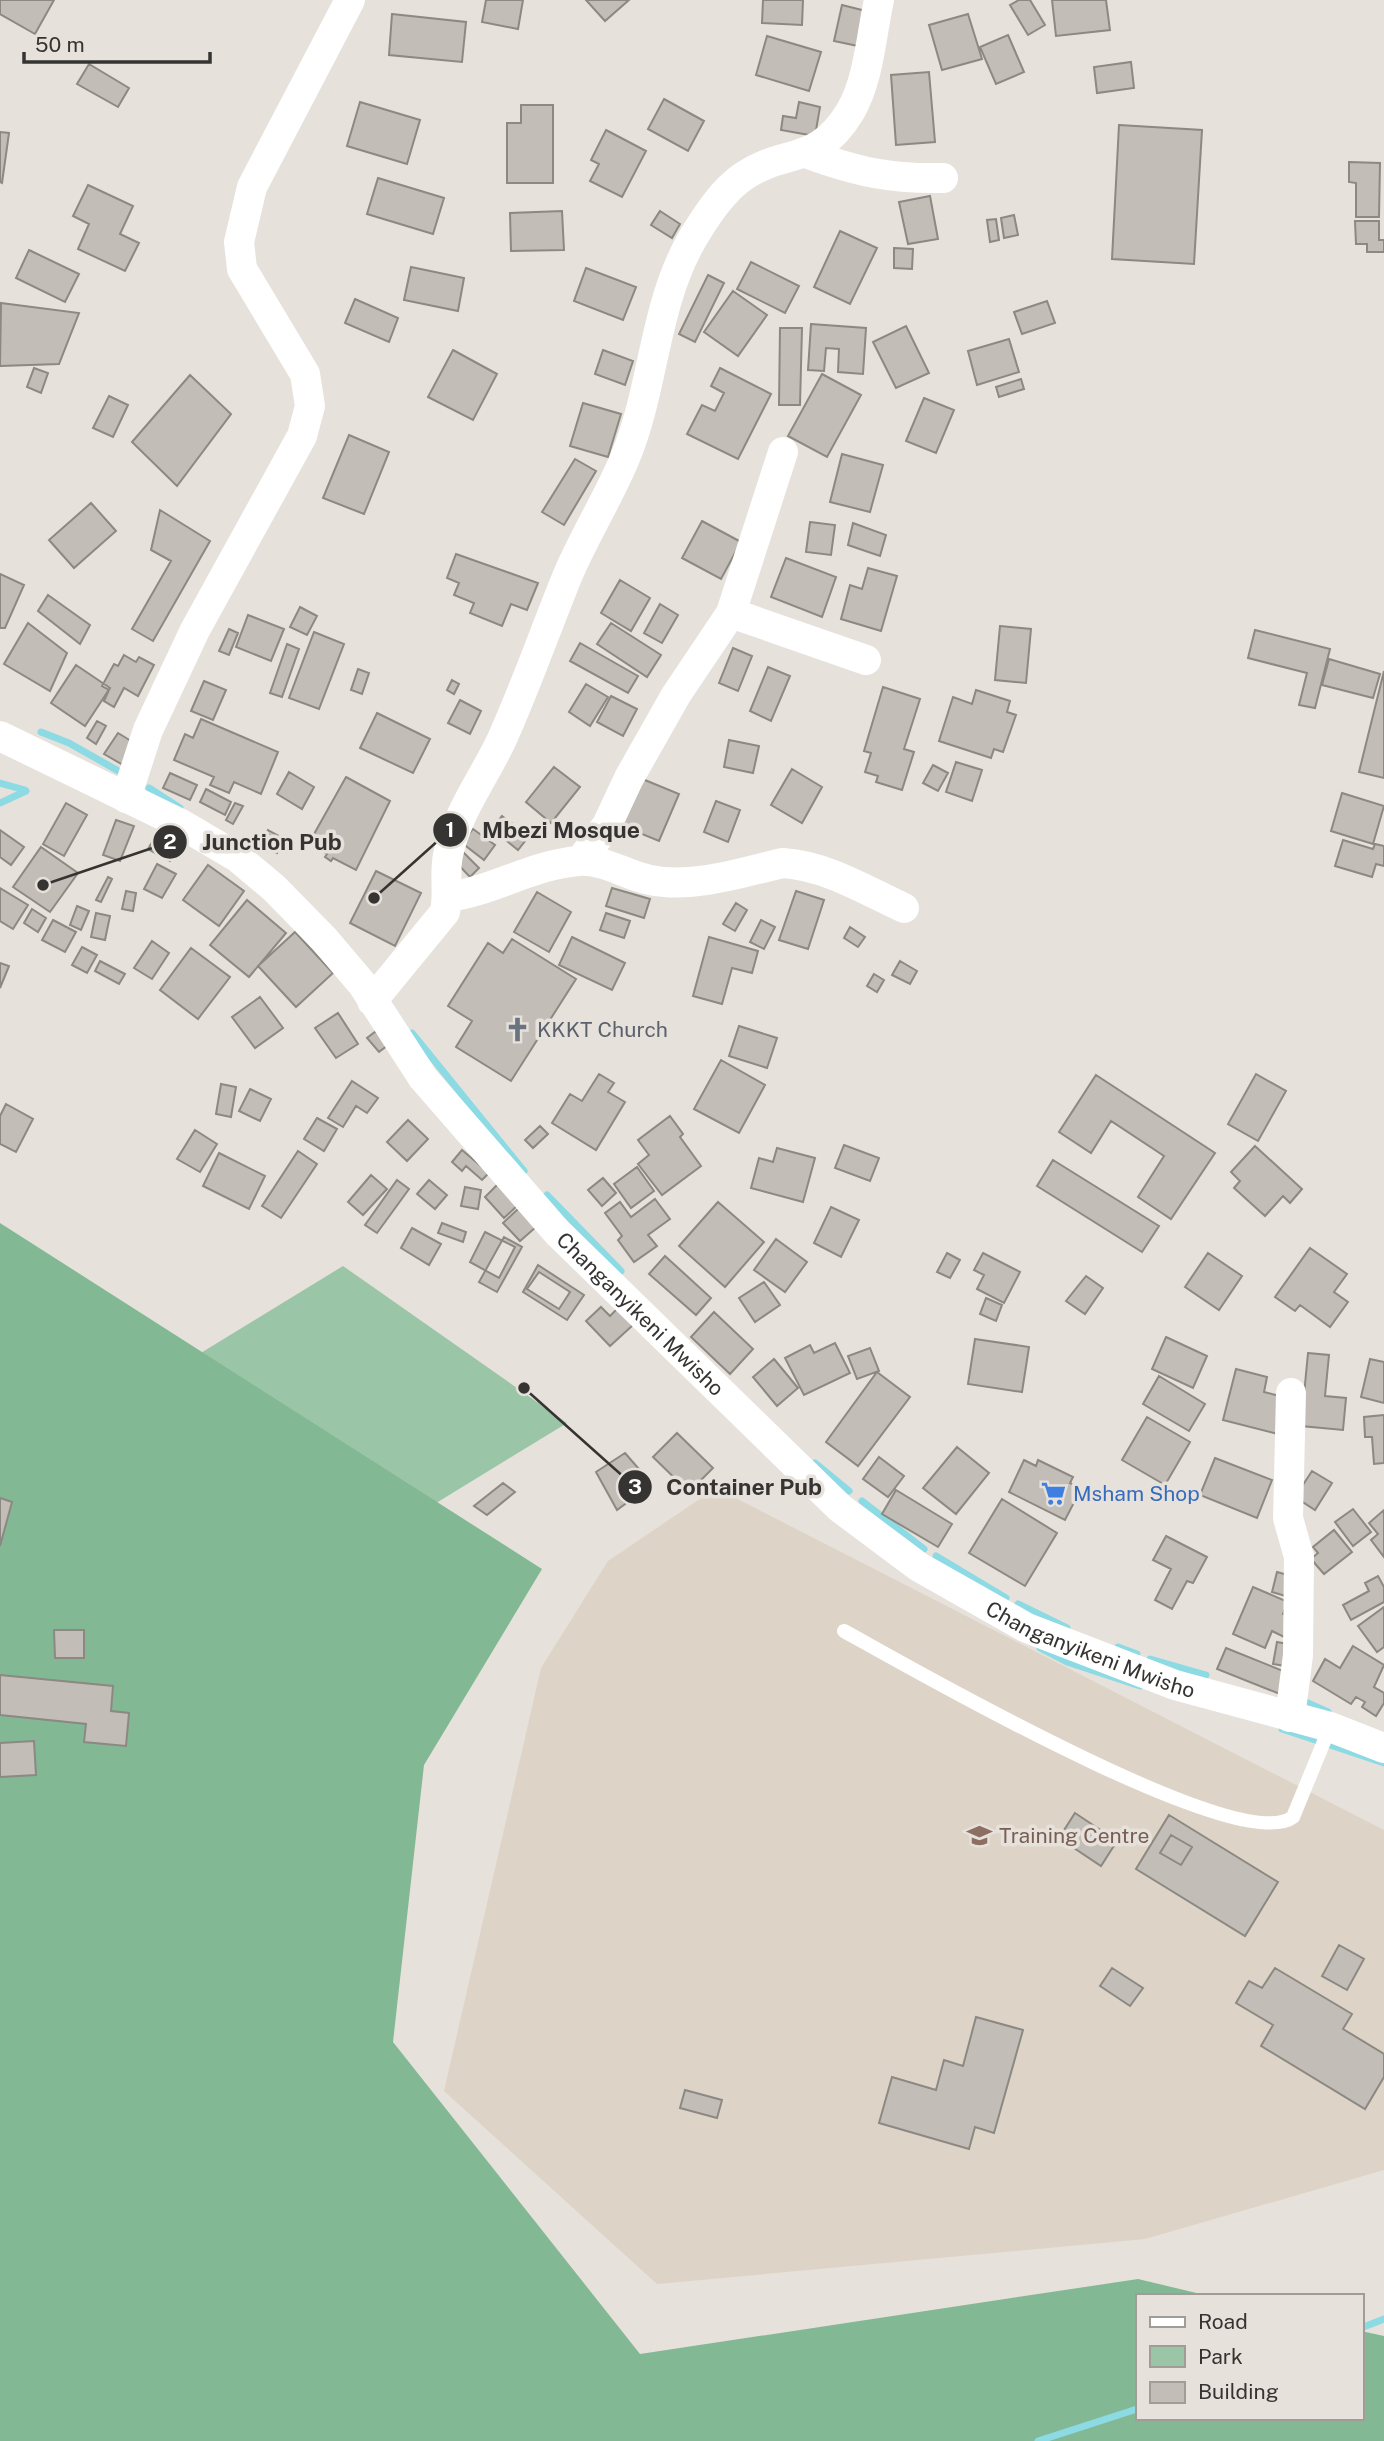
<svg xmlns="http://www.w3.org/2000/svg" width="1384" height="2441" font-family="'Public Sans',sans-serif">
  <rect width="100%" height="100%" fill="#e6e1db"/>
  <path fill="#ddd4c7" d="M716 1488 1384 1830V2170L1145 2239 657 2284 444 2091 541 1668 608 1561Z"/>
  <path fill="#9ac5a6" d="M343 1266 567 1423 160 1672 24 1461Z"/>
  <path fill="#83b894" d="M0 1223 542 1569 424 1765 393 2042 640 2354 1138 2279 1209 2296H1137V2418H1361V2331L1384 2336V2441H0Z"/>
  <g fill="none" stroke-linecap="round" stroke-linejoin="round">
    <path stroke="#8cdae3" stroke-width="7" d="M41 732 69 743 122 773
      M0 783 25 790
      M149 788 180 808
      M0 803 26 791
      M412 1033 524 1171
      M547 1195 621 1271
      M815 1463 849 1491
      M862 1501 924 1549
      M936 1556 1006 1598
      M1018 1604 1067 1628
      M1118 1647 1137 1654
      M1040 1648 1067 1662 1140 1686
      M1150 1659 1206 1675
      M1301 1700 1328 1712
      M1282 1729 1384 1763
      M1361 2328 1384 2319
      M1038 2441 1137 2409"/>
  </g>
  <path fill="#c2beb7" stroke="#8c8882" stroke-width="2" fill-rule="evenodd" d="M0 0H54L35 34 0 14Z
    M486 0H523L518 29 482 22Z
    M586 0H629L605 21Z
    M763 0H803L802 25 762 23Z
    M1019 0H1030L1045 25 1028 35 1010 5Z
    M1052 0H1106L1110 30 1056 36Z
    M842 5 866 11 858 46 834 41Z
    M392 14 466 22 462 62 389 55Z
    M968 14 982 59 942 70 929 25Z
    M1008 35 1024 72 996 84 980 47Z
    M767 36 821 52 809 91 756 75Z
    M1131 62 1134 88 1097 93 1094 67Z
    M89 64 129 88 118 107 77 84Z
    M929 72 935 142 896 145 891 75Z
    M664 99 704 121 688 151 648 129Z
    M360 102 420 120 407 164 347 146Z
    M799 102 820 107 815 136 781 130 783 116 796 118Z
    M521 105H553V183H507V123H521Z
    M1119 125 1202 130 1194 264 1112 259Z
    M606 130 646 151 622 197 590 181 599 164 591 160Z
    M0 132 9 133 2 183 0 182Z
    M1349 162 1380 163 1379 217H1356V183L1349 182Z
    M378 178 444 198 433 234 367 214Z
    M88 185 133 206 120 234 139 243 125 271 78 249 89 224 73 216Z
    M930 196 938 239 908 244 899 202Z
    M562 211 564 250 511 251 510 213Z
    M660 211 680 224 672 238 651 225Z
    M1014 215 1018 235 1004 238 1001 218Z
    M996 219 999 240 990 242 987 220Z
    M1355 221H1379V240H1384V252H1367V244H1356Z
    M840 231 877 248 850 304 814 287Z
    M894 248 913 249 912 269 894 268Z
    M29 250 79 274 65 302 16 278Z
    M751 262 799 286 785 313 737 289Z
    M411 267 464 278 458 311 404 300Z
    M586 268 636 287 623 320 574 301Z
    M708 275 724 283 695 342 679 334Z
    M733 291 767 315 738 356 704 332Z
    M355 299 398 318 389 342 345 323Z
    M1047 301 1055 323 1022 334 1014 312Z
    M1 303 79 313 59 364 0 366Z
    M811 324 866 328 863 374 838 372 839 349 826 348 824 371 808 370Z
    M906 326 929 373 896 388 873 342Z
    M780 328H802L800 405H779Z
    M1009 339 1019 372 977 385 968 351Z
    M453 350 497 374 473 420 428 397Z
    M603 350 633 361 625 385 595 374Z
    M34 368 48 373 41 393 27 387Z
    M720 368 771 394 738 459 687 434 702 405 715 411 724 393 711 386Z
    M822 374 861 395 827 457 788 436Z
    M190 375 231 414 177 486 132 442Z
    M1021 379 1024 389 999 397 996 387Z
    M109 396 128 405 113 437 93 428Z
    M924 398 954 410 936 453 906 441Z
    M583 403 621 414 608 457 570 446Z
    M349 435 389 452 364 514 323 498Z
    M842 454 883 465 870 512 830 502Z
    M575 459 596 471 564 525 542 512Z
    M91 503 116 531 74 568 49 540Z
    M160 510 210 541 153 641 132 629 171 561 151 550Z
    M702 521 741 542 721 579 682 558Z
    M810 522 835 525 831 555 806 552Z
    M853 523 886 535 880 556 848 545Z
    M456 554 538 583 527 610 511 604 502 626 470 613 474 603 454 595 459 583 447 578Z
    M786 558 836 577 822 617 771 597Z
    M868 568 897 576 881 631 841 619 850 585 862 589Z
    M0 574 24 585 5 628H0Z
    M620 580 650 598 631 631 601 613Z
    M48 595 90 625 80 644 38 611Z
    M660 604 678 615 662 643 644 633Z
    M300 607 317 616 307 635 290 627Z
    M248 615 284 629 271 661 236 647Z
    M28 623 67 653 50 691 4 664Z
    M611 623 661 655 647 677 597 644Z
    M1000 626 1031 629 1026 683 995 680Z
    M229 629 238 633 229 655 219 651Z
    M1255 630 1330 649 1315 708 1299 705 1307 673 1248 658Z
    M314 632 344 644 319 709 289 698Z
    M580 643 638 676 628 693 570 661Z
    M287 644 299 649 282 697 270 693Z
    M733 648 752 656 738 691 719 683Z
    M124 655 136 662 139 657 154 665 138 696 124 688 114 707 104 701 109 690 102 686 114 664 118 666Z
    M1329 659 1380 674 1373 698 1322 685Z
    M76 665 110 688 85 726 51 703Z
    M768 667 790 676 771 721 750 711Z
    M358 669 369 673 362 694 351 690Z
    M1384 671V778L1359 772Z
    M452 680 459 684 454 694 447 690Z
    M204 681 226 690 213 720 191 711Z
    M586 684 608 697 590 726 569 712Z
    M883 687 920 699 904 749 914 752 902 790 876 782 878 776 865 772 871 753 864 751Z
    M976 690 1010 701 1007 712 1016 715 1003 752 994 749 991 758 939 741 953 697 972 704Z
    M611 696 637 709 623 736 597 722Z
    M460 700 481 711 470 734 448 723Z
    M377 713 430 739 413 773 360 748Z
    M201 719 278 752 261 794 234 782 229 793 210 785 214 777 174 760 185 734 193 738Z
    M97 721 106 726 96 744 87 738Z
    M118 733 136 744 123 765 104 754Z
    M729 740 759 746 753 773 724 767Z
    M956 762 982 770 972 801 946 792Z
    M933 765 948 773 938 791 923 783Z
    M554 767 580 787 551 823 526 802Z
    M792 769 822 787 802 823 771 805Z
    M289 772 314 787 302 809 277 794Z
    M170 773 197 785 190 800 163 788Z
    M346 777 390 801 356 870 333 858 331 861 325 857 327 854 309 843Z
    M640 778 679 794 659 841 620 825Z
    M206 789 231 802 225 815 200 802Z
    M1342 793 1384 806 1373 844 1331 831Z
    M716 801 740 810 728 842 704 832Z
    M66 803 87 815 64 856 43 844Z
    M235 803 243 806 233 824 226 820Z
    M502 816 529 836 518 850 492 829Z
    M116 820 134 826 120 861 103 855Z
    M473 829 495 845 484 860 462 843Z
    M0 830 24 847 11 865 0 857Z
    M159 830 180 842 170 861 148 849Z
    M268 830 284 839 277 853 261 844Z
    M1343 840 1373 849 1375 844 1384 846V866L1376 864 1372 877 1335 866Z
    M41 847 78 873 50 912 13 887Z
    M460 849 479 868 470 877 452 858Z
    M157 864 176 874 162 898 144 889Z
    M208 865 244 891 219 926 183 900Z
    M376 871 421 893 395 946 350 923Z
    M108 877 112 879 101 902 96 900Z
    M0 888 28 905 13 929 0 921Z
    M612 888 650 899 644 918 606 906Z
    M126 891 136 893 133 911 122 909Z
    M796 891 824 900 808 949 779 940Z
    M537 892 571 912 549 952 514 932Z
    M247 900 286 933 249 977 210 945Z
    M736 903 747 910 735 931 723 924Z
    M77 906 89 911 81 930 70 925Z
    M32 909 46 918 38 932 24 923Z
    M96 913 110 916 105 940 91 937Z
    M606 913 630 921 624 938 600 930Z
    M53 920 76 932 65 952 42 940Z
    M761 920 775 927 764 949 750 942Z
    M850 927 865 937 858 947 844 938Z
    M295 932 333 973 296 1007 258 966Z
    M572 937 625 963 612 990 559 965Z
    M709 937 758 951 752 973 732 968 722 1004 693 996Z
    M512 939 576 979 511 1081 456 1047 472 1021 448 1006 488 943 503 953Z
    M152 941 169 953 152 979 134 968Z
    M82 947 97 955 87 973 72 965Z
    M191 948 230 977 198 1019 160 990Z
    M100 961 125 974 119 984 95 971Z
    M900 961 917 971 910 984 892 975Z
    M0 963 9 966 0 988Z
    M874 974 884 980 877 992 867 986Z
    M260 997 283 1028 255 1048 232 1017Z
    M338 1013 358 1044 336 1058 315 1028Z
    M739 1026 777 1038 767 1068 729 1056Z
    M376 1031 388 1045 379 1052 367 1038Z
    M721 1060 765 1085 739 1133 694 1109Z
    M599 1074 614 1083 608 1092 625 1102 596 1150 552 1123 570 1094 582 1101Z
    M1256 1074 1286 1091 1258 1141 1228 1124Z
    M1096 1075 1215 1153 1171 1219 1138 1197 1164 1156 1111 1121 1091 1153 1059 1132Z
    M352 1081 378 1098 367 1113 356 1106 343 1127 328 1118Z
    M221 1084 236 1087 231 1117 216 1114Z
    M250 1089 271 1099 260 1121 239 1111Z
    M6 1104 33 1119 16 1152 0 1144V1116Z
    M670 1116 683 1134 680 1137 701 1166 662 1195 638 1164 649 1155 638 1140Z
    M317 1118 337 1129 324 1151 304 1139Z
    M408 1120 428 1139 407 1161 387 1142Z
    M540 1126 548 1134 533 1148 525 1140Z
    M195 1130 217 1144 200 1172 177 1159Z
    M844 1145 879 1158 870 1181 835 1168Z
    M1255 1146 1302 1189 1290 1203 1283 1196 1265 1216 1234 1188 1240 1181 1231 1172Z
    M777 1148 815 1158 803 1202 751 1188 759 1158 773 1162Z
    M462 1150 489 1173 482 1180 466 1166 462 1171 452 1162Z
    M298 1151 317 1164 281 1218 262 1206Z
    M219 1153 265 1176 249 1209 203 1186Z
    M1053 1160 1159 1226 1142 1252 1037 1186Z
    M637 1167 654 1191 631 1208 614 1184Z
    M371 1175 387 1189 363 1215 348 1202Z
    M603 1178 616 1193 602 1206 588 1190Z
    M397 1180 409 1189 377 1233 365 1225Z
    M429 1180 447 1195 435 1209 417 1194Z
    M499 1183 519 1204 504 1218 485 1197Z
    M465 1187 481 1190 478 1209 461 1206Z
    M655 1199 670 1219 648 1235 657 1246 634 1262 618 1240 622 1236 605 1213 620 1202 631 1217Z
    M718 1202 764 1242 725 1287 679 1246Z
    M831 1207 859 1220 841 1257 814 1243Z
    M519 1208 536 1227 520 1241 503 1223Z
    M442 1223 466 1232 463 1242 438 1233Z
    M412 1228 441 1244 429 1265 401 1248Z
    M485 1232 515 1247 499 1278 470 1262Z
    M504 1237 522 1247 497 1292 479 1282Z
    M776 1239 807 1262 785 1292 754 1270Z
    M1310 1248 1347 1274 1334 1292 1348 1302 1330 1327 1300 1305 1295 1311 1275 1297Z
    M947 1253 960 1260 950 1278 937 1272Z
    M983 1253 1020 1272 1004 1303 977 1289 984 1275 974 1270Z
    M1208 1253 1242 1276 1219 1310 1185 1287Z
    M665 1256 711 1298 696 1315 649 1274Z
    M538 1265 584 1295 567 1320 523 1292Z
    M539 1272 570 1292 559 1309 527 1289Z
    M1086 1276 1103 1288 1085 1314 1066 1301Z
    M764 1282 780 1305 755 1322 739 1298Z
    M986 1298 1002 1305 996 1321 980 1314Z
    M601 1307 610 1316 617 1309 633 1325 610 1346 586 1321Z
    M714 1312 753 1349 730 1374 691 1337Z
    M1166 1337 1207 1356 1193 1388 1152 1369Z
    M975 1339 1029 1347 1022 1392 968 1384Z
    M835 1343 850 1373 804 1395 785 1358 810 1345 814 1353Z
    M870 1348 879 1371 857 1379 848 1356Z
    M1308 1353 1329 1355 1325 1396 1346 1398 1343 1430 1301 1426Z
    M774 1359 798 1388 777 1406 753 1377Z
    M1370 1359 1384 1362V1403L1361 1397Z
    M1236 1369 1267 1377 1264 1392 1287 1398 1278 1434 1223 1420Z
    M877 1372 910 1397 858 1466 826 1442Z
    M1159 1376 1205 1404 1189 1431 1143 1404Z
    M1384 1415V1463L1374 1464 1372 1437H1365L1364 1417Z
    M1147 1417 1190 1442 1165 1485 1122 1460Z
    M677 1433 713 1468 689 1492 653 1457Z
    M957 1447 989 1473 956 1514 923 1488Z
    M625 1453 652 1484 617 1510 596 1472Z
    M879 1457 904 1476 888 1497 863 1479Z
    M1215 1458 1272 1480 1257 1518 1200 1495Z
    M1024 1460 1036 1466 1038 1460 1073 1477 1070 1483 1081 1489 1065 1520 1009 1492Z
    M1312 1471 1332 1483 1315 1510 1295 1497Z
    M503 1483 515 1492 487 1515 474 1506Z
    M896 1490 952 1524 938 1547 882 1514Z
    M0 1498 12 1502 0 1546Z
    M1002 1499 1057 1533 1025 1586 969 1553Z
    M1353 1509 1371 1532 1353 1546 1335 1522Z
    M1384 1510V1557L1371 1540 1378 1534 1369 1523Z
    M1334 1530 1352 1552 1324 1574 1311 1559 1318 1553 1313 1547Z
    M1166 1536 1207 1557 1193 1583 1187 1581 1172 1609 1155 1600 1171 1569 1153 1560Z
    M1277 1572 1295 1577 1289 1597 1272 1592Z
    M1378 1576 1384 1587V1602L1351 1620 1343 1605 1369 1591 1365 1583Z
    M1253 1587 1288 1602 1283 1614 1295 1619 1286 1638 1272 1631 1265 1648 1233 1634Z
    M1384 1607V1647L1377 1652 1358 1626Z
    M54 1630H84V1658H55Z
    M1277 1642 1294 1645 1291 1667 1273 1664Z
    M1353 1646 1384 1665 1374 1687 1384 1693V1703L1376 1716 1362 1707 1365 1702 1356 1697 1351 1704 1313 1681 1325 1659 1340 1668Z
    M1226 1648 1293 1675 1285 1696 1217 1669Z
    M0 1675 113 1686 111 1711 129 1713 126 1746 84 1742 86 1724 0 1715Z
    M34 1741 36 1775 0 1777V1743Z
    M1075 1813 1117 1841 1101 1866 1059 1838Z
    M1169 1815 1278 1882 1245 1936 1136 1869ZM1171 1835 1192 1847 1181 1865 1160 1853Z
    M1171 1835 1192 1847 1181 1865 1160 1853Z
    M1339 1945 1364 1959 1347 1990 1322 1976Z
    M1112 1968 1143 1988 1130 2006 1100 1986Z
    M1275 1968 1352 2014 1343 2029 1384 2054V2077L1365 2109 1261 2046 1273 2025 1236 2003 1249 1981 1262 1988Z
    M976 2017 1023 2030 994 2133 975 2127 969 2149 879 2123 892 2077 936 2090 944 2060 963 2066Z
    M685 2090 722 2100 717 2118 680 2108Z"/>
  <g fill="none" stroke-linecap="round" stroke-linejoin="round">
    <path stroke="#fff" stroke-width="14" d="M844 1631C906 1665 1239 1858 1293 1817L1330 1727"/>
    <g stroke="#fff" stroke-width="30">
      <path d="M808 154C858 172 890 179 943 178"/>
      <path d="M731 613 866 660"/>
      <path id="s1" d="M0 736 181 824 237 857 274 888 324 939 363 985 423 1078 557 1232 840 1508 919 1567 1027 1628 1175 1685 1330 1727 1384 1748"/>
      <path d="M126 798 148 730 195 630 302 436 310 406 305 374 242 269 239 242 252 187 350 0"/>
      <path d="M581 860 607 825 629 778 676 695 731 613 783 452"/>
      <path d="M448 897C493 891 532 865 578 861 605 859 625 875 650 880 693 889 742 872 783 863 827 866 865 890 904 908"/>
      <path d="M372 1001 445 912C449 893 444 874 448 855 456 814 485 776 502 739 526 686 545 631 567 577 584 536 608 499 625 458 655 386 653 305 694 236 707 215 723 190 744 176 786 148 817 166 850 112 869 80 871 36 879 0"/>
      <path d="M1290 1717 1298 1655 1299 1557 1288 1518 1291 1393"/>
    </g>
  </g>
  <defs>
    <symbol id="church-bare" viewBox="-9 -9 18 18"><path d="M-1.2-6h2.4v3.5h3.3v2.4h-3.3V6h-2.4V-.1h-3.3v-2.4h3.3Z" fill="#6b7280" stroke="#e6e1db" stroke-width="2.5" paint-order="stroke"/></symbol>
    <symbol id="supermarket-bare" viewBox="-9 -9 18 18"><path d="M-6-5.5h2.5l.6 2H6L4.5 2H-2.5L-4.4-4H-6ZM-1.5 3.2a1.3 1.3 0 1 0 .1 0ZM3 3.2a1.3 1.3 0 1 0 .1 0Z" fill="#3f7fe0" stroke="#e6e1db" stroke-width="2.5" paint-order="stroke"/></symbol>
    <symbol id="school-bare" viewBox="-9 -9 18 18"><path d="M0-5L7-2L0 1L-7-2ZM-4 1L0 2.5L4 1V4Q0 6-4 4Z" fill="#8d6e63" stroke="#e6e1db" stroke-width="2.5" paint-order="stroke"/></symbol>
  </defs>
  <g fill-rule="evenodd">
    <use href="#church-bare" x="500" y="1012" width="35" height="35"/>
    <use href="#supermarket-bare" x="1036" y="1476" width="35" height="35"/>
    <use href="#school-bare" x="962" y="1818" width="35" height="35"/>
  </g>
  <g text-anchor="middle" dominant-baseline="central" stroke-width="7" stroke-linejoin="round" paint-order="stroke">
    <g font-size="21" fill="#5b616d" stroke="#e6e1db" text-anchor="start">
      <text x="537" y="1029">KKKT Church</text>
    </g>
    <g font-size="21" fill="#363432" stroke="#e6e1db">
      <text stroke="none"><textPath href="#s1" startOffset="878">Changanyikeni Mwisho</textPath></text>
      <text stroke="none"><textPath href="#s1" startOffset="1446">Changanyikeni Mwisho</textPath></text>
    </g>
    <g font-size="21" fill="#366cbe" stroke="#e6e1db" text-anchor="start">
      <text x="1073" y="1493">Msham Shop</text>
    </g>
    <g font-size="21" fill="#785e54" stroke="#e6e1db" text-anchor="start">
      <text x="999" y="1835">Training Centre</text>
    </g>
  </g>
  <path fill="none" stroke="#363432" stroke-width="2.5" d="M374 898L450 830M43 885L170 842M524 1388L635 1487"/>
  <g fill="#363432" stroke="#e6e1db" stroke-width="2.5">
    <circle cx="374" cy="898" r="7"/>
    <circle cx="43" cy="885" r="7"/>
    <circle cx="524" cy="1388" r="7"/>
    <circle cx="450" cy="830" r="18"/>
    <circle cx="170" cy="842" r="18"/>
    <circle cx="635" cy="1487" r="18"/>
  </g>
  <g font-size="21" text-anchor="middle" font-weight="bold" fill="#fff">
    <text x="450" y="837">1</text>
    <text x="170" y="849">2</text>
    <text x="635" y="1494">3</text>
  </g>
  <g font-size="23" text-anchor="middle" font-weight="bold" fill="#363432" stroke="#e6e1db" stroke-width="7" stroke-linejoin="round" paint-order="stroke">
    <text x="561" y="838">Mbezi Mosque</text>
    <text x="272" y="850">Junction Pub</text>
    <text x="744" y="1495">Container Pub</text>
  </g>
  <rect x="1136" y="2294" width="228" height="126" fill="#e6e1db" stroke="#a09c97" stroke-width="2"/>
  <rect x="1150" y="2317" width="35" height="10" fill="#ffffff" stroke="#a09c97" stroke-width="2"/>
  <text x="1198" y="2329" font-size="21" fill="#363432">Road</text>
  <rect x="1150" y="2346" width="35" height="21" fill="#9ac5a6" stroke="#a09c97" stroke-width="2"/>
  <text x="1198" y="2364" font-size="21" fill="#363432">Park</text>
  <rect x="1150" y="2382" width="35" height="21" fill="#c2beb7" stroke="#a09c97" stroke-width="2"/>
  <text x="1198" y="2399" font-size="21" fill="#363432">Building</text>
  <path d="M24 52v10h186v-10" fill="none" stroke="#363432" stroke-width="3.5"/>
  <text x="35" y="52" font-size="21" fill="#363432" stroke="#e6e1db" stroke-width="5" paint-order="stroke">50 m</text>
</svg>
